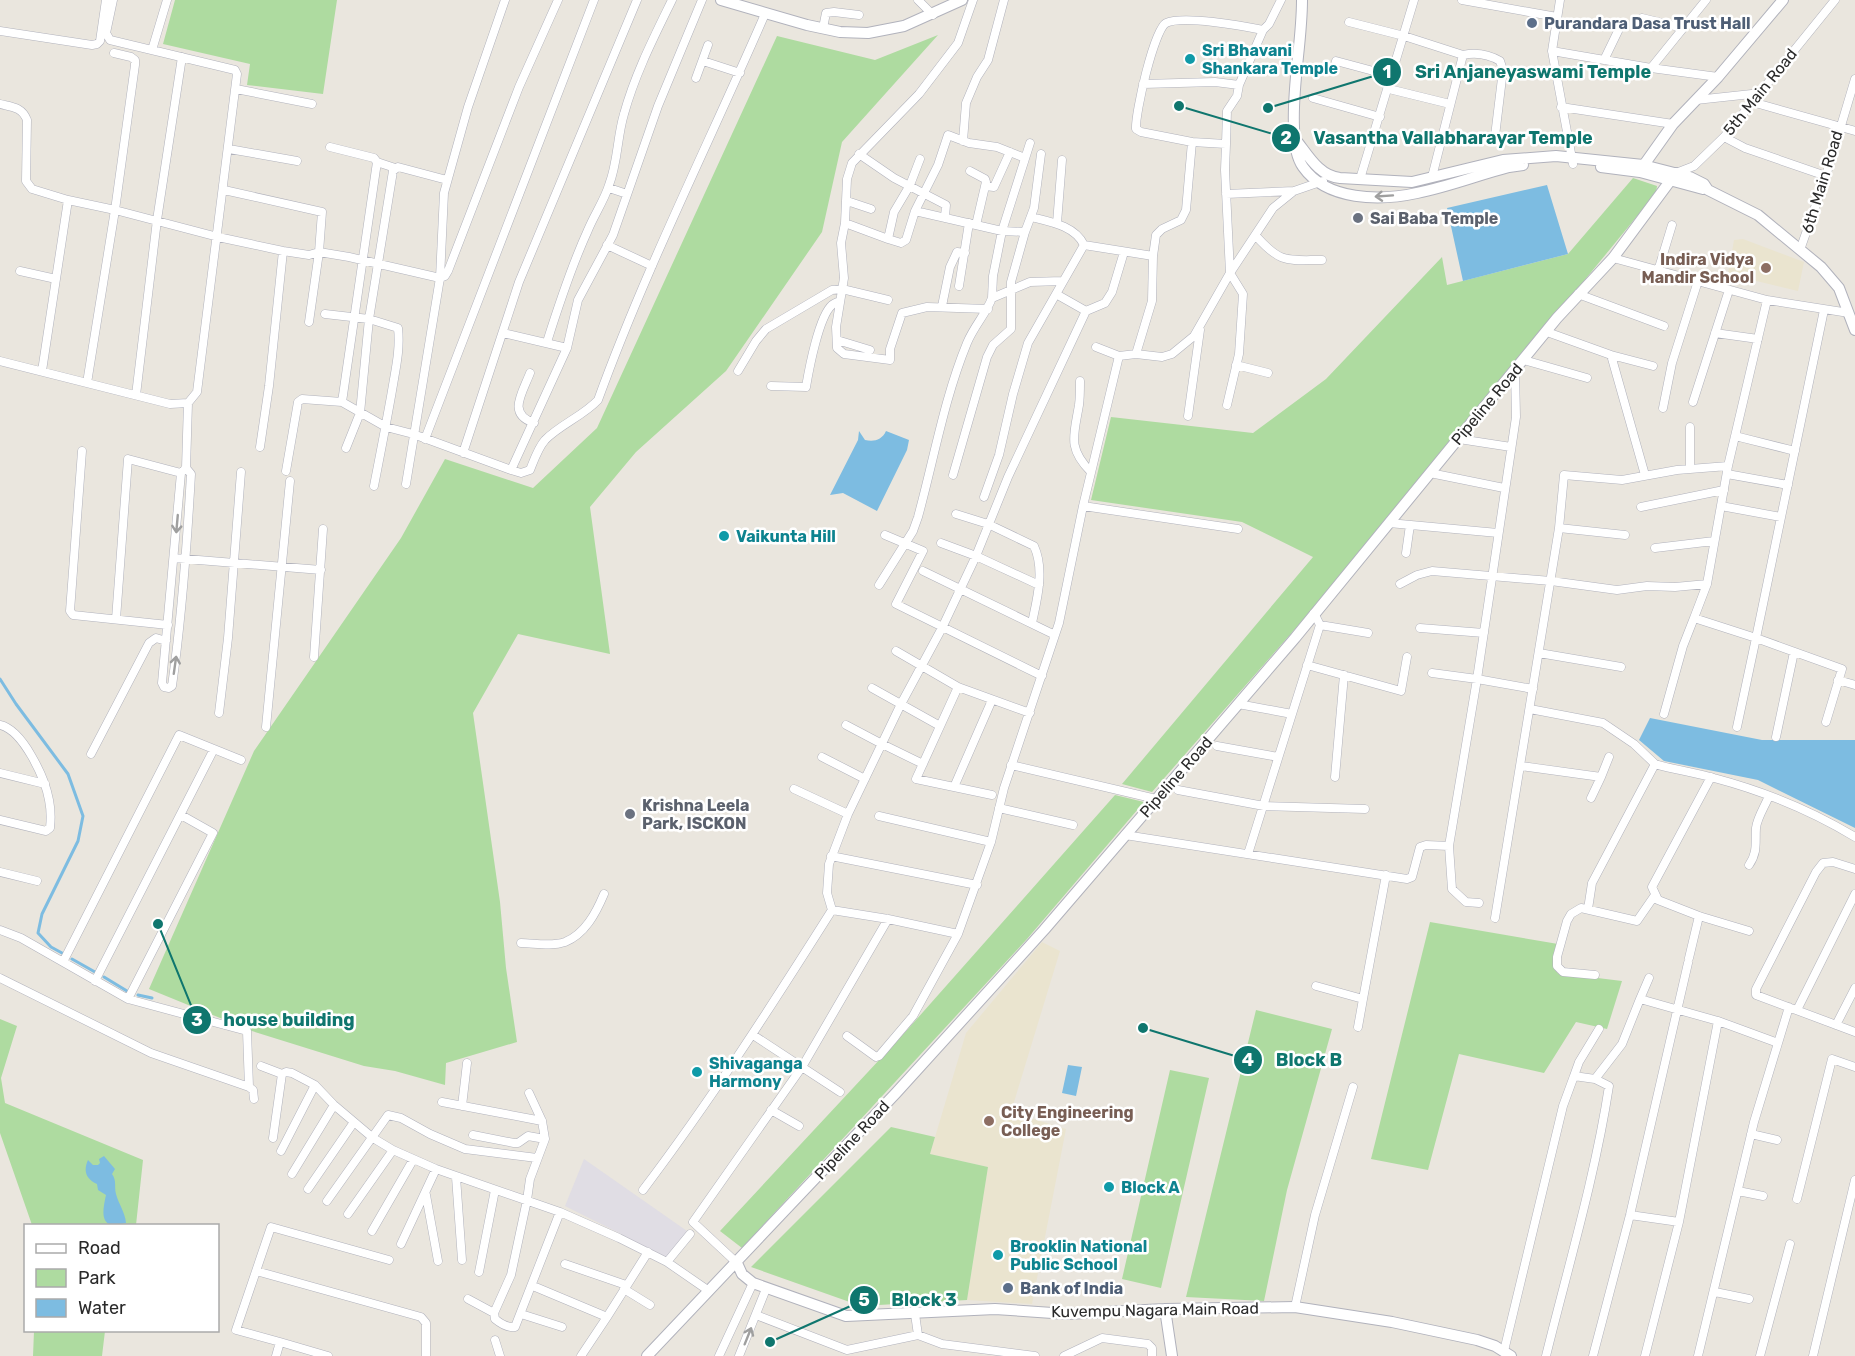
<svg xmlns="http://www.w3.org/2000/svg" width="1855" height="1356" font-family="Rubik,sans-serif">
  <rect width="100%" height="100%" fill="#eae6de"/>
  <path fill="#e0dde4" d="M584 1159 687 1231 669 1262 621 1234 565 1206Z"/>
  <path fill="#eae4cf" d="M1743 239 1804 262 1798 291 1728 274 1734 240Z
    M1042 942 1060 951 1011 1112 1066 1129 1032 1304 967 1300 988 1167 930 1154 966 1033Z"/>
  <path fill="#aedba0" d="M175 0H337L323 94 247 85 250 64 163 44Z
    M938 35 842 142 822 232 726 371 636 452 590 507 610 654 518 634 473 713 500 902 506 968 517 1042 446 1063 445 1085 395 1071 364 1066 252 1031 149 989 254 751 401 538 445 459 533 488 597 428 777 36 875 60Z
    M1633 178 1657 186 1656 193 1352 564 1152 792 1122 784 1313 557 1242 522 1091 500 1111 417 1253 433 1326 379 1442 257 1447 285 1568 254Z
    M1115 795 1144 802 1027 939 742 1248 720 1231 908 1029Z
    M1430 922 1564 945 1557 973 1622 981 1607 1029 1576 1022 1544 1073 1459 1054 1428 1170 1371 1159Z
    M1256 1010 1332 1029 1287 1190 1264 1301 1186 1297Z
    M0 1019 17 1026 1 1078 5 1103 143 1160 136 1225H32L0 1133Z
    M1170 1070 1209 1078 1161 1288 1122 1279Z
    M891 1127 935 1137 930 1154 988 1167 967 1300 861 1306 751 1267Z
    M34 1331H105L102 1356H33Z"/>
  <path fill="#7dbce1" d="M1547 185 1568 254 1463 281 1447 208Z
    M859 431 865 440C874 442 882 440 886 431L909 440 907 450 877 511 843 493 830 495 858 440Z
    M1650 718 1762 740H1855V828L1758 780 1664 761 1639 740Z
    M1068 1065 1082 1067 1076 1096 1062 1093Z
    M104 1156 115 1169 112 1174C117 1181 114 1186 116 1194 119 1205 125 1212 126 1223 99 1231 102 1213 106 1195L98 1190 97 1184C86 1179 83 1171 88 1160L93 1165H98L100 1163 99 1159Z"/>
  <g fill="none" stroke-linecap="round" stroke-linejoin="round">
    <path stroke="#7dbce1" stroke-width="3" d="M0 679 16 704 68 774 83 816 78 841 42 914 38 933 51 947 62 953
      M72 959 95 972
      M104 977 127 991
      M138 995 152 998"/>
    <defs>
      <path id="street" d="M918 0 933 15
        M973 0 958 43 919 94 852 163 847 179 845 223 841 243 844 278 836 327 837 348 844 354 890 360V349L902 313 927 307 988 309
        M1462 0 1557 17
        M1560 0 1552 51 1573 164
        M1642 18 1683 28
        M1349 22 1404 36 1463 55
        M823 28 826 13 834 12 859 15
        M0 31 92 45 97 44 100 41 106 0
        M152 50 167 0
        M1552 51 1651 68 1718 77
        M114 53 131 57 135 60V65L115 210 218 237 283 251 309 255 319 252 349 257 440 278 445 276 448 271 519 87 558 0
        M1604 60 1619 29
        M703 61 740 73
        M1336 61 1392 76
        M1651 68 1706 0
        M696 78 708 45
        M1143 84 1215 82 1239 85
        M236 89 312 104
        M1389 89 1450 104
        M1313 98 1380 117
        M1696 100 1761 93
        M1752 102 1855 131
        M0 104C12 107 22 107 27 120L26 181 32 189 68 200
        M1561 107 1673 124
        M1724 137 1745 148 1826 176
        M963 141 966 103 977 77 988 60 1004 0
        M1192 142 1141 132 1136 129C1135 113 1154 30 1166 23 1183 15 1243 26 1263 30
        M1226 144 1225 170 1230 273 1243 294 1239 354 1227 405
        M330 147 374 158 377 162 342 402
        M229 149 297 161
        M859 154 894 178 946 205 945 217
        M377 162 395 168
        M970 171 985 179 986 182 976 225
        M1676 173 1694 166 1724 137 1835 0
        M1432 177 1463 55C1477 52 1488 54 1500 61L1503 70 1495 136
        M1360 179 1414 0
        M985 186 994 187 1010 152
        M609 188 627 194
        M224 190 322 212 319 252 309 322
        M1226 194 1294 191
        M847 201 871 209
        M915 211 938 165 948 135 969 143 997 147 1025 158
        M1031 217C1051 222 1075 226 1084 245L1153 256 1152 301 1136 354
        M845 223 888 239 894 212 910 185 920 159
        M1057 223 1062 160
        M1256 236C1281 264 1287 260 1322 260
        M888 239 901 243 906 240 915 211 1002 231 1025 232
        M607 245 652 266
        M1800 250 1826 176 1855 79
        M1153 256 1156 235 1162 229 1181 220 1186 210 1192 142 1226 144 1227 111 1237 96 1239 85 1263 30 1269 24 1281 0
        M1613 258 1767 300 1849 313
        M20 271 56 279
        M1658 271 1672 225
        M959 286 969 223
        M1578 294 1664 326
        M992 298 993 276 1002 231 1030 143
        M942 306 950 267 957 252 965 253
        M1086 311 1105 303 1112 292 1124 252
        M325 314 369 319 398 328C400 346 397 362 394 379 388 415 381 450 374 486
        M1547 332 1611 355 1645 475
        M503 333 567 348
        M1715 333 1758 339
        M837 340 870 350
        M547 342C559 304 571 267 588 230 594 215 604 201 609 185 618 162 617 137 624 114 635 74 654 37 672 0
        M1096 347 1119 356 1136 354 1162 357 1172 354 1194 336 1230 273 1273 208 1294 191 1323 181
        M1611 355 1653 366
        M1524 360 1587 378
        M0 361 170 404 188 403 197 392 237 74 235 70 110 40 106 33 113 0
        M1236 365 1268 373
        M42 371 68 200 115 210 87 383
        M738 371 756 341 766 329 832 290 842 289 888 300
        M530 373C522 394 507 414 534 423
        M1080 381C1080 389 1080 398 1079 405 1074 435 1067 448 1091 472
        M771 386 806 387C809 369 819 316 832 305 834 303 837 302 840 301
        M136 395 157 220 182 57
        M1693 402 1729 290
        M1663 408 1672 363 1698 281
        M1188 416 1200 330
        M1690 427V469
        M1735 436 1795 451
        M425 439 594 0
        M1459 439 1511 447
        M260 447 269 386 283 251
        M346 448 360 413 369 319 393 171 398 167 447 180
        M82 451 70 611 73 615 168 625
        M463 453 519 282 637 0
        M1728 466 1707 584 1694 618 1756 638 1824 310
        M186 468 191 474C187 545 182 616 172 686L169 688 164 687 162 683 181 473 186 468 188 403
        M511 470 521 473 530 470C534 460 538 448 545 440 561 424 583 416 598 400 646 268 709 143 765 14
        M286 471 298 402 302 399 342 402 386 427 413 434 511 470 567 348 578 300 613 235 658 106 702 0
        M1430 473 1504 488
        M1727 474 1788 485
        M953 475 987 357 993 345 1011 329V282L1025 232 1034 208 1041 154
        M406 484 440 278 444 193 468 107 505 0
        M984 497 999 455 1013 394 1028 343 1084 245
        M1083 506 1238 529
        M1721 506 1781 517
        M1641 507 1724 490
        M956 514 988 524 1034 546C1045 570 1037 599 1032 623
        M1389 523 1498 533
        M1559 528 1625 535
        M885 535 923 551 896 604 1042 676
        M941 543 976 556 1039 585
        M1655 548 1714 541
        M1406 553 1410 525
        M174 558 321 570
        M923 571 1055 635
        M1400 584 1417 575 1432 571 1551 581 1617 590 1647 586 1675 587 1707 584
        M879 585 913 531 918 517C934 459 944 399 967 343 974 326 986 314 992 298L1030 282 1062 281
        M116 619 128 459 181 473
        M1320 625 1368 633
        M1420 628 1484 633
        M896 651 958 687 1030 713
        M1539 653 1621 667
        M314 657 323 529
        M1307 665 1401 691 1407 657
        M1432 673 1477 679 1533 689
        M1838 680 1855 685
        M958 687 916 779 992 795
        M872 688 940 726
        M1238 704 1292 714
        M1530 709 1603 723 1634 744 1655 764
        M219 713 228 638 241 472
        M1664 714 1683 646 1694 618
        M0 725C23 730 45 778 49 800 51 810 51 819 50 828L46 831 0 820
        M846 725 882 744 923 764
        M266 727 290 481
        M1737 727 1756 638 1842 669 1826 722
        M1776 737 1794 652
        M1217 746 1278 757
        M91 754 149 643 156 638 166 641
        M822 757 865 779
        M1011 765 1156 799
        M1521 766 1601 777 1609 757
        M0 773 45 784
        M1335 777 1344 675
        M1711 777 1652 887 1658 900 1699 916 1749 931
        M954 787 992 700
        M794 789 848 814
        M1178 790 1264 806 1365 809
        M1591 798 1601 777
        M999 808 1073 825
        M879 816 991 842
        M1125 835 1407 879 1412 877 1420 847 1426 845 1449 846
        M1248 854 1320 625 1314 613
        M831 856 977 885
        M1749 865C1758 852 1755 843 1756 828 1757 818 1765 806 1769 796
        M1855 869 1833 862 1823 863 1816 872 1756 989V995L1855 1032
        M0 872 37 881
        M1479 903 1466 902 1452 889 1449 846 1477 679 1516 417 1515 371
        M1588 909 1592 883 1655 764C1674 770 1694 772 1714 778 1763 791 1812 811 1855 837
        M832 910 888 919 958 934
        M1495 918 1559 528 1564 475 1622 480 1677 470 1728 466 1767 300
        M0 930 21 938 128 999 247 1031 249 1087 253 1090 254 1099
        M521 943C534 943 551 947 565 942 585 934 596 913 604 894
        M1689 958 1699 916
        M63 962 179 735 241 760
        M1595 975 1563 972 1557 966V957L1567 921 1571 914 1581 908 1637 921 1655 895
        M0 978 151 1053 249 1087
        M1649 978 1640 999 1718 1021 1778 1043
        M95 981 214 749
        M1316 986 1363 999 1358 1027
        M128 999 213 833 181 815
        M1363 999 1386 875
        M1797 1010 1855 894
        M1836 1025 1855 988
        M753 1035 840 1092
        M847 1036 876 1057 879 1056 913 1016 958 934 991 842 1004 788 1059 623 1083 506 1119 356
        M261 1066 282 1074
        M1574 1076 1579 1062 1599 1029
        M1595 1079 1622 1044 1640 999
        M529 1093 542 1121 545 1139 530 1179 527 1200 511 1275 494 1313 495 1319C501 1324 507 1328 515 1327L560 1212
        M442 1102 542 1121
        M462 1106 467 1063
        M771 1110 799 1126
        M1751 1134 1777 1140
        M473 1135 514 1143H518L528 1136 545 1139
        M273 1138 282 1074 286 1072 292 1073 315 1085 334 1105 373 1138 393 1150 436 1169 560 1212 619 1238 667 1262 709 1291
        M281 1151 315 1085
        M292 1174 334 1105
        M456 1177 462 1260
        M308 1189 354 1122
        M643 1190C711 1100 772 1005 832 910L827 893 829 864 848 814 901 704 942 628 976 556 1008 477 1086 311 1056 294
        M1738 1191 1763 1196
        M426 1195 438 1261
        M1797 1199 1832 1059 1855 1067
        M327 1201 388 1115 401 1118 430 1134 465 1149 537 1158
        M348 1214 393 1150
        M1630 1215 1679 1222 1718 1021
        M372 1231 413 1160
        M401 1244 436 1169
        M667 1262 690 1234
        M737 1263 693 1222 802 1067 888 919
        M565 1264 626 1285
        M256 1271 421 1317 426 1323V1356
        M479 1272 495 1190
        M533 1286 607 1317 648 1252
        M624 1289 650 1305
        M1715 1292 1749 1299
        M468 1299 494 1313
        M1295 1307 1315 1215 1353 1087
        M521 1314 562 1327
        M915 1314 918 1335
        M756 1315 847 1350 918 1335 942 1344 1035 1356
        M495 1340 500 1356
        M280 1342 328 1356
        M1504 1351 1563 1106 1574 1076 1595 1079 1609 1086C1595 1177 1568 1267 1546 1356
        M276 1356 280 1342 236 1330 271 1227 389 1260
        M581 1356 607 1317
        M719 1356 753 1283
        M739 1356 766 1289
        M1064 1356 1102 1338 1148 1344 1152 1348V1356
        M1593 1356 1630 1215 1688 963
        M1645 1356 1679 1222
        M1698 1356 1754 1122 1789 1007
        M1760 1356 1790 1244
        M1813 1356 1855 1180"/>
      <path id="secondary" d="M721 0 807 25 840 32 868 33 904 26 962 0
        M1302 0C1302 42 1292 85 1294 127 1294 139 1296 157 1303 167 1327 201 1380 201 1417 193 1448 187 1478 175 1509 167L1523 165
        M1296 140C1308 155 1319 176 1340 178L1412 182 1503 160 1556 156 1643 165 1690 177 1704 184 1708 190 1758 215 1821 267 1839 288 1855 330
        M1601 167 1640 172 1703 189
        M1641 169 1673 124 1718 77 1783 0
        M737 1263 742 1274 753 1283 846 1316 995 1309 1067 1314 1165 1309 1295 1307 1392 1322 1477 1340 1495 1346 1511 1356
        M1165 1309 1172 1356
        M647 1356 896 1093 1044 930 1295 638 1557 318 1613 258 1676 173"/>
    </defs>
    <use href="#street" stroke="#b1b2bc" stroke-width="9"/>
    <use href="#secondary" stroke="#b1b2bc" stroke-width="12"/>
    <use href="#street" stroke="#fff" stroke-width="8"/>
    <use href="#secondary" stroke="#fff" stroke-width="10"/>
  </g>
  <defs><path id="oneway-shaft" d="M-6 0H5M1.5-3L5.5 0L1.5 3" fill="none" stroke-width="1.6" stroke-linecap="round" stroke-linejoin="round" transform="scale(1.5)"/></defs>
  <g stroke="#9f9f9f">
    <use href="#oneway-shaft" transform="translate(1384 196) rotate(176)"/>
    <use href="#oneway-shaft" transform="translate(177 524) rotate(95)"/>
    <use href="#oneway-shaft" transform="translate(175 665) rotate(-82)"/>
    <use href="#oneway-shaft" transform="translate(748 1336) rotate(-68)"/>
  </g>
  <g fill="#5c6f8a" stroke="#fff" stroke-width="2">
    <circle cx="1532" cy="23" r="6"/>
    <circle cx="1008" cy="1288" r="6"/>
  </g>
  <g fill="#0f9aa8" stroke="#fff" stroke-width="2">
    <circle cx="1190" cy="59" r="6"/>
    <circle cx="724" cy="536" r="6"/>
    <circle cx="697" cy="1072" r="6"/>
    <circle cx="1109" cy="1187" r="6"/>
    <circle cx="998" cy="1255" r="6"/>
  </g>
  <g fill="#6b7280" stroke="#fff" stroke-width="2">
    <circle cx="1358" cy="218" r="6"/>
    <circle cx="630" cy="814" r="6"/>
  </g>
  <g fill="#8d6e63" stroke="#fff" stroke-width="2">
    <circle cx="1766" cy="268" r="6"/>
    <circle cx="989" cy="1121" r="6"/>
  </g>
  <g text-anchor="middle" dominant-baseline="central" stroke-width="5" stroke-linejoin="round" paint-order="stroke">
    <g font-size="16" font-weight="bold" fill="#4e5e75" stroke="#fff" text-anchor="start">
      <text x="1544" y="23">Purandara Dasa Trust Hall</text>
      <text x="1020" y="1288">Bank of India</text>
    </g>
    <g font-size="16" font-weight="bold" fill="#0d838f" stroke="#fff" text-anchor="start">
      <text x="1202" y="50">Sri Bhavani<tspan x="1202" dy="18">Shankara Temple</tspan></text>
      <text x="736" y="536">Vaikunta Hill</text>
      <text x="709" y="1063">Shivaganga<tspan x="709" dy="18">Harmony</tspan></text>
      <text x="1121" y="1187">Block A</text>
      <text x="1010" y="1246">Brooklin National<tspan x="1010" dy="18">Public School</tspan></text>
    </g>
    <g font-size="16" fill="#2a2a2a" stroke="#fff">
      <text transform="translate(1760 92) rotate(-51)">5th Main Road</text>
      <text transform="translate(1822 182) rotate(-73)">6th Main Road</text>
      <text transform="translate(1487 404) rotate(-50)">Pipeline Road</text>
      <text transform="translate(1176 777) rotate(-49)">Pipeline Road</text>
      <text transform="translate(852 1140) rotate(-47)">Pipeline Road</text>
      <text transform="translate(1155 1310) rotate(-1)">Kuvempu Nagara Main Road</text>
    </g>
    <g font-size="16" font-weight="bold" fill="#5b616d" stroke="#fff" text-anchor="start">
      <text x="1370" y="218">Sai Baba Temple</text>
      <text x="642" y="805">Krishna Leela<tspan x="642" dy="18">Park, ISCKON</tspan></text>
    </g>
    <g font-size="16" font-weight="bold" fill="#785e54" stroke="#fff" text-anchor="end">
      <text x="1754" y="259">Indira Vidya<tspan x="1754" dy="18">Mandir School</tspan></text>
      <text x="1001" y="1112" text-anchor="start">City Engineering<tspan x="1001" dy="18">College</tspan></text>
    </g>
  </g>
  <path fill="none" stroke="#0f766e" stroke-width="2" d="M1268 108L1387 72M1179 106L1286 138M158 924L197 1020M1143 1028L1248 1060M770 1342L864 1300"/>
  <g fill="#0f766e" stroke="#fff" stroke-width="2">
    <circle cx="1268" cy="108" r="6"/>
    <circle cx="1179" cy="106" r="6"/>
    <circle cx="158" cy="924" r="6"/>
    <circle cx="1143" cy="1028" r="6"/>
    <circle cx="770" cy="1342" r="6"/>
    <circle cx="1387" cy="72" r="15"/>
    <circle cx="1286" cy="138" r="15"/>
    <circle cx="197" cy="1020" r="15"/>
    <circle cx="1248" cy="1060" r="15"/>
    <circle cx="864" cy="1300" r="15"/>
  </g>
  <g font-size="18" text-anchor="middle" font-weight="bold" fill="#fff">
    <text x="1387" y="78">1</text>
    <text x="1286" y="144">2</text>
    <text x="197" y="1026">3</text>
    <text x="1248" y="1066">4</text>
    <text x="864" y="1306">5</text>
  </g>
  <g font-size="18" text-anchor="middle" font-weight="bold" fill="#0f766e" stroke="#fff" stroke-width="5" stroke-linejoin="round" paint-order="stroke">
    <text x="1533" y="78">Sri Anjaneyaswami Temple</text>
    <text x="1453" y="144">Vasantha Vallabharayar Temple</text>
    <text x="289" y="1026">house building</text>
    <text x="1309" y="1066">Block B</text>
    <text x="924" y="1306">Block 3</text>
  </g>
  <rect x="24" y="1224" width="195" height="108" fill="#ffffff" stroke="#aaaaaa" stroke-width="1.5"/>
  <rect x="36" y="1244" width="30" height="9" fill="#ffffff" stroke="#aaaaaa" stroke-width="1.5"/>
  <text x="78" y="1254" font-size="18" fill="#2a2a2a">Road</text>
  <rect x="36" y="1269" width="30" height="18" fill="#aedba0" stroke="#aaaaaa" stroke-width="1.5"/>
  <text x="78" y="1284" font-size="18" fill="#2a2a2a">Park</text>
  <rect x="36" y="1299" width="30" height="18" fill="#7dbce1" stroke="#aaaaaa" stroke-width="1.5"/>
  <text x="78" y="1314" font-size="18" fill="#2a2a2a">Water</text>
</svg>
